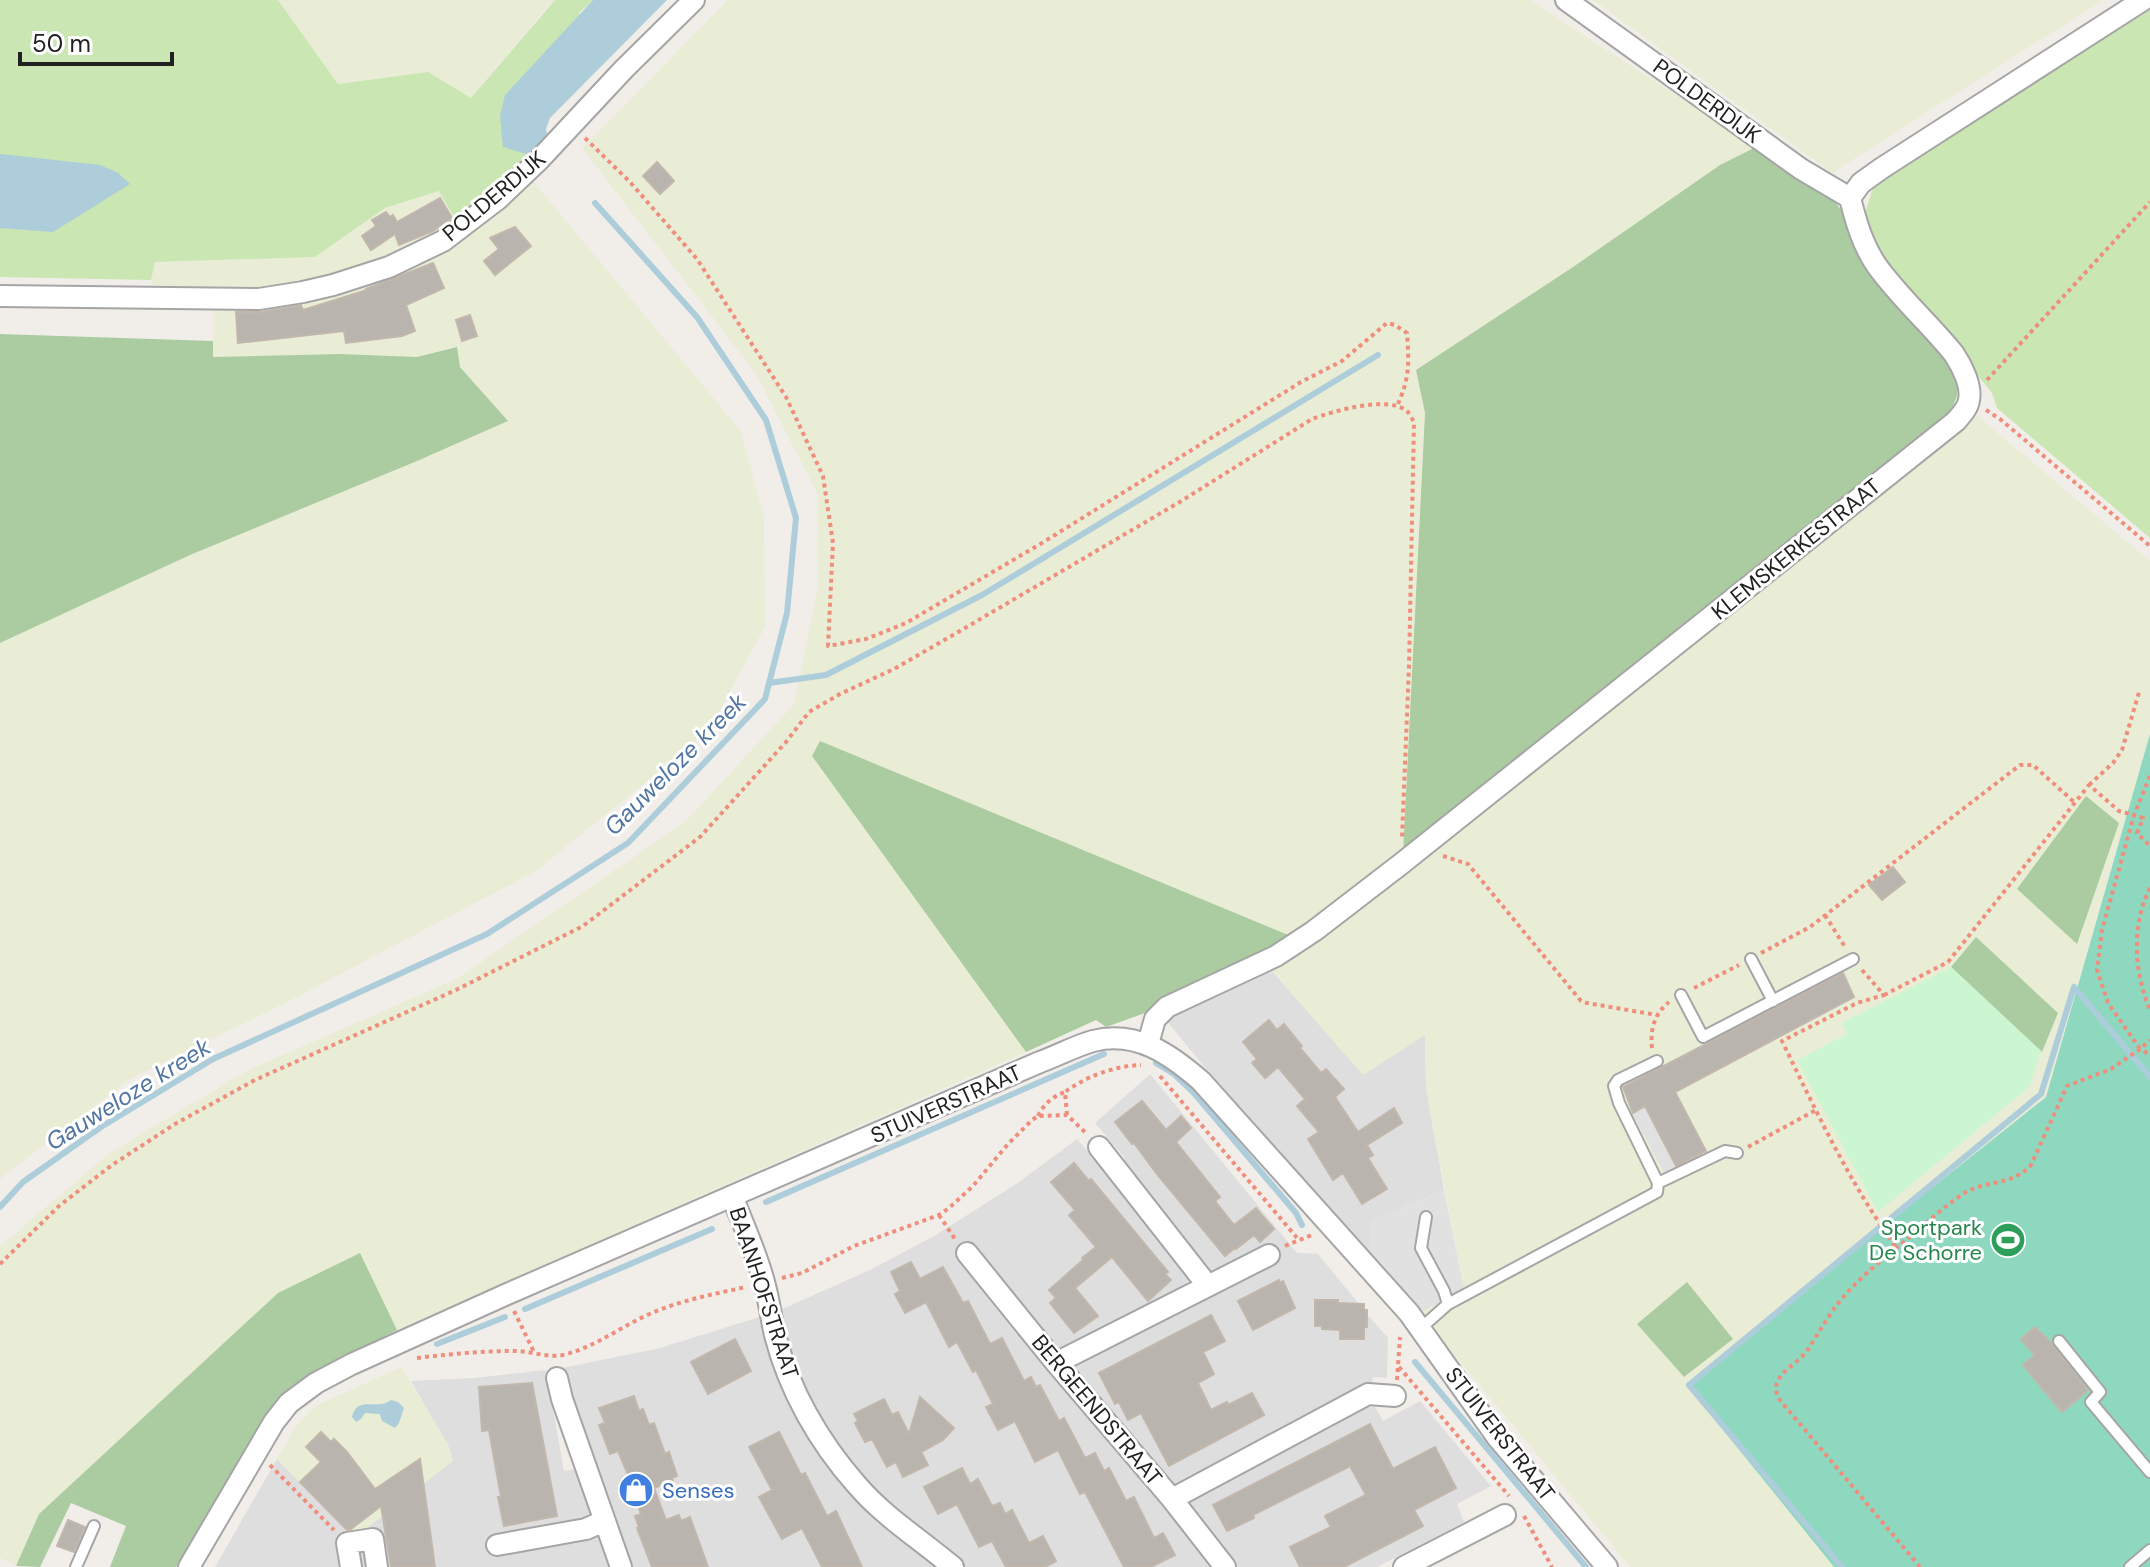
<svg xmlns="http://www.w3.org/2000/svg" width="2150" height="1567" font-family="'DM Sans',sans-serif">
  <rect width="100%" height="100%" fill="#f1eee9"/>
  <path fill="#dfdede" d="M1272 971 1363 1074 1425 1034 1426 1086 1444 1190 1372 1220 1369 1254 1274 1152 1166 1020Z
    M1150 1074 1297 1253 1318 1254 1359 1304H1364V1309L1367 1310V1314L1388 1338 1387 1378 1373 1377 1368 1407H1375L1383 1421 1420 1401 1491 1486 1457 1504 1464 1522 1377 1567H215L277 1459 354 1537 452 1454 411 1381 474 1378 546 1370 564 1471 597 1465 562 1368 660 1348 753 1319 787 1307 870 1270 936 1235 1019 1182 1077 1139 1107 1174 1125 1158 1095 1123Z"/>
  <path fill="#eaedd6" d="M278 0H555L543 12 471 98 428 72 338 84Z
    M728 0H1530L1756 147 1720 165 1573 267 1417 370 1425 413 1403 854 1293 937 820 742 813 757 1026 1052 397 1330 360 1253 279 1293 39 1514 16 1566 0 1558V1246L111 1152 246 1071 456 979 685 822 794 704 818 586V495L756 374 582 148Z
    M1593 0H2103L1832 173Z
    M532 180 740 430 764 516 765 627 708 732 536 871 293 999 130 1079 0 1179V643L190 555 417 461 507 421 460 366 456 347 417 357 340 354 212 357 215 290 152 287 151 280 155 262 315 257 385 208 440 191 457 222 496 195 513 201Z
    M1975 414 2150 561V734L2046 1097 1686 1384 1834 1567H1630L1420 1313 1464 1289 1429 1108 1426 1086 1425 1035 1363 1075 1272 971 1439 843Z
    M401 1367 448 1444 453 1461 354 1538 277 1459 298 1423 315 1406Z"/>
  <path fill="#c9e6b3" d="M0 0H278L338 84 428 72 471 98 555 0H593L580 12 533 156 457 222 439 191 385 208 315 257 155 262 151 280 0 277Z
    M2150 6V538L1997 408 1992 393 1867 240 1864 216 1875 181Z"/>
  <path fill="#abcca1" d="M1756 147 1834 201 1848 218 1958 375 1957 396 1949 416 1403 854 1425 413 1416 370 1573 267 1720 165Z
    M0 334 213 341V357L340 354 417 357 457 347 460 367 508 421 417 461 190 555 0 643Z
    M820 741 1293 937 1164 1001 1145 1013 1106 1027 1096 1020 1026 1052 812 756Z
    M2086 796 2119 823 2077 944 2017 889Z
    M1976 937 2058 1013 2042 1052 1951 967Z
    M360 1253 397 1330 306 1376 284 1392 269 1412 176 1567H110L126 1526 71 1503 40 1567 16 1566 39 1514 278 1293Z
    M1687 1282 1733 1339 1684 1377 1637 1324Z"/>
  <path fill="#cbf6d1" d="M1951 967 2041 1051 2029 1087 1878 1212 1797 1060 1847 1034 1842 1023Z"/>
  <path fill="#8ed8c0" d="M2150 734V1567H1834L1686 1384 2046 1097Z"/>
  <path fill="#e1e1e1" d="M1645 1106 1677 1168 1665 1174 1632 1113Z
    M1444 1190 1464 1289 1420 1313 1369 1253 1372 1220Z"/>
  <path fill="#adcdda" d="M593 0H667L550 118 546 129 548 140 533 156 503 147 500 116 505 95Z
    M0 154 100 165 118 173 130 184 53 232 0 228Z
    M391 1400 398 1402 404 1408 399 1423 395 1428 382 1421 380 1414 365 1413 361 1419 356 1422 352 1417C357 1395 377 1411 391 1400Z"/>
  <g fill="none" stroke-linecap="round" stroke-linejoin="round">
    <path stroke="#adcdda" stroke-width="6" d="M769 683 826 675 982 595 1378 355
      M2074 987 2150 1077
      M1156 1063 1174 1074 1193 1092 1296 1213 1302 1225
      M766 1202 1104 1054
      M0 1207 23 1182 101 1127 213 1059 487 934 628 843 765 699 787 613 796 518 766 420 697 317 595 203
      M525 1309 712 1229
      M437 1344 505 1317
      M1415 1362 1586 1567
      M1842 1567 1689 1385 2041 1094 2074 987"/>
  </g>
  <path fill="#bab4ae" stroke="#c1b7ac" stroke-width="2" d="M657 162 674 181 660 194 643 176Z
    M440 198 452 218 433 231 399 245 395 234 371 250 362 236 376 226 372 220 386 212 390 217 393 215 397 222Z
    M515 227 531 246 495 275 484 261 499 249 490 238Z
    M433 263 444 288 406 305 415 331 402 336 346 343 344 331 238 343 236 312H261L301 305 303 310 367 290 366 289Z
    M470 315 477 336 462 341 456 320Z
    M1893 867 1905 882 1882 900 1869 885Z
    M1843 973 1854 997 1675 1092 1706 1151 1676 1166 1645 1106 1633 1113 1623 1087Z
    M1269 1020 1277 1030 1284 1024 1302 1046 1300 1048 1321 1073 1326 1069 1344 1089 1335 1097 1358 1132 1394 1108 1402 1123 1367 1145 1373 1155 1368 1158 1387 1189 1362 1204 1343 1173 1333 1180 1308 1139 1319 1132 1297 1106 1305 1099 1278 1067 1265 1078 1252 1063 1257 1059 1243 1042Z
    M1142 1101 1166 1130 1181 1116 1191 1128 1176 1142 1220 1197 1215 1201 1234 1225 1256 1208 1274 1229 1260 1242 1254 1235 1236 1249 1235 1248 1225 1256 1156 1173 1134 1143 1132 1144 1115 1122Z
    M1074 1163 1089 1181 1091 1179 1168 1272 1165 1274 1171 1280 1148 1301 1112 1257 1075 1288 1098 1316 1074 1333 1050 1303 1056 1298 1049 1290 1083 1260 1082 1258 1096 1247 1069 1215 1075 1210 1051 1182Z
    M911 1262 920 1279 943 1267 963 1303 968 1301 990 1344 1002 1338 1024 1381 1031 1377 1036 1387 1040 1385 1059 1421 1064 1418 1085 1458 1095 1453 1104 1471 1109 1468 1126 1501 1134 1497 1154 1538 1163 1533 1175 1555 1151 1567H1124L1085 1492 1080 1494 1058 1450 1035 1462 1015 1421 998 1430 986 1407 993 1404 976 1370 973 1372 957 1342 949 1347 926 1302 905 1313 895 1294 900 1291 891 1272Z
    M1279 1280 1280 1283 1283 1281 1295 1308 1253 1330 1238 1301Z
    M1315 1300H1338V1303L1364 1304V1310H1367V1327H1364V1339H1340V1330L1322 1329V1326H1315Z
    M1211 1315 1225 1341 1203 1352 1214 1374 1198 1383 1211 1410 1227 1402 1228 1405 1252 1393 1264 1415 1169 1466 1141 1413 1128 1420 1119 1402 1115 1404 1099 1373Z
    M2035 1327 2050 1342 2088 1390 2062 1412 2023 1365 2035 1355 2021 1339Z
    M735 1339 751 1371 708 1394 691 1362Z
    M532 1383 557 1516 504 1526 498 1497H501L489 1430 482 1431 479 1387Z
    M634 1396 639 1411 643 1409 649 1425 654 1423 665 1454 669 1452 677 1476 672 1478 673 1481 654 1488 666 1520 679 1515 681 1521 690 1517 708 1567H652L637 1528 639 1527 635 1516 641 1514 626 1470 618 1451 610 1454 599 1425 605 1423 599 1408Z
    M920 1397 954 1428 943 1440 921 1452 928 1465 903 1477 896 1462 887 1467 872 1439 865 1442 855 1423 858 1421 854 1414 884 1399 892 1415 898 1412 909 1434Z
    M1370 1424 1393 1469 1435 1447 1456 1488 1414 1510 1423 1526 1344 1567H1300L1290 1547 1331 1527 1325 1516 1366 1495 1350 1466 1253 1515 1254 1518 1227 1531 1213 1505Z
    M321 1432 331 1442 334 1439 347 1452 375 1489 420 1459 435 1567H391L381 1506 351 1529 347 1530 300 1482 321 1462 306 1447Z
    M779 1432 801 1475 805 1473 827 1516 836 1511 862 1567H822L802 1528 782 1539 759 1497 772 1490 749 1447Z
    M962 1468 970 1484 978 1479 992 1506 1000 1503 1005 1514 1012 1510 1029 1543 1043 1536 1056 1561 1045 1567H1006L992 1541 979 1547 957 1504 938 1514 924 1487Z
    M68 1520 85 1527 74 1552 57 1546Z"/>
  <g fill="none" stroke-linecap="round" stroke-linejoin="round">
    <defs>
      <path id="service" d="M1751 959 1773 1001
        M1681 995 1703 1037 1853 959
        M1658 1183 1725 1151 1737 1153
        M1426 1217 1421 1248 1444 1291 1448 1304
        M1421 1328 1448 1304 1657 1192 1658 1183 1619 1103 1614 1086 1618 1080 1657 1061
        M2059 1341 2100 1392 2091 1402 2150 1472
        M76 1567 94 1526
        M2130 1567 2150 1550"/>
      <path id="minor" d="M1566 0 1801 169 1850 198
        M1850 198 1861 183 1882 168 2143 0
        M0 296 259 299 303 292 333 285 389 267 443 241 498 199 539 160 624 69 694 0
        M1148 1044 1155 1019 1167 1007 1276 956 1314 931 1401 864 1956 421C1961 415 1968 408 1969 400 1972 386 1962 366 1954 354 1930 324 1900 298 1877 266 1863 246 1856 222 1850 198
        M1099 1147 1208 1286
        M732 1196C743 1224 756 1252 764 1282 769 1299 771 1318 775 1335 789 1390 819 1442 856 1484 884 1517 920 1539 953 1567
        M967 1253 1056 1363 1172 1499 1225 1567
        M1056 1363 1269 1255
        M557 1378 562 1399 621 1567
        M1172 1499 1368 1394 1395 1396
        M497 1545 586 1529 604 1521
        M189 1567 274 1422 289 1403 316 1383 352 1364 505 1295 1040 1062C1057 1056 1075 1046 1093 1041 1136 1030 1170 1054 1201 1081L1409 1313 1497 1437 1607 1567
        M351 1567 347 1543 373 1539 377 1567
        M1404 1567 1505 1515"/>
    </defs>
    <use href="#service" stroke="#a5a5a5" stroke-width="14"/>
    <use href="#minor" stroke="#a5a5a5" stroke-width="24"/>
    <path stroke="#ef8e7c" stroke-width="4" stroke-dasharray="4 4" stroke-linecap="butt" d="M585 138 630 182 697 259 786 397 823 476 833 543 828 646 866 639 906 623 1042 543 1301 382 1342 361 1387 323 1395 325 1407 333C1409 363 1410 378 1397 406
      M1987 380 2150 202
      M1986 410 2000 419 2150 546
      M2150 776 2134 815 2143 818 2137 833 2150 846
      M2089 785 2113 763 2122 750 2140 689
      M1443 856 1468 864 1581 1001 1587 1003 1657 1015
      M2150 888C2131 924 2134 973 2150 1010
      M1825 915 1845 947
      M1761 953 1810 927 2020 765H2033L2074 802
      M1862 970 1884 995 1857 1003 1782 1041C1816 1111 1850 1184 1896 1247
      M1694 988 1739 965
      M1884 995 1948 962 2089 785 2119 811 2134 815 2102 930 2097 970 2108 1003 2140 1049 2150 1040
      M1652 1048C1650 1030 1654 1014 1669 1002
      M1160 1076 1298 1239
      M1067 1115 1065 1092C1087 1076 1114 1066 1141 1065
      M1038 1116C1044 1104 1052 1097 1065 1092
      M1748 1147 1816 1110
      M939 1215 955 1239
      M1285 1246 1314 1234
      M0 1264 59 1206 112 1165 175 1124 255 1080 456 990 583 926 700 837 786 742 809 712 840 694 894 669 948 638 1178 503 1312 419C1334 411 1387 395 1407 411 1410 414 1412 419 1414 422L1409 666 1402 838
      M782 1278 802 1273 854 1246 939 1215 949 1208 973 1186 1008 1144 1032 1120 1038 1116 1067 1115 1087 1134
      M514 1311 534 1352
      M417 1358C450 1354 483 1351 515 1351 531 1351 547 1358 563 1355 596 1347 621 1326 652 1313 682 1300 714 1294 746 1287
      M1399 1367 1509 1496
      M1397 1380 1400 1337
      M270 1465 334 1530
      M1524 1516 1552 1567
      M1920 1567 1779 1399C1767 1377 1794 1367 1806 1352 1818 1335 1827 1317 1840 1301 1862 1274 1891 1253 1917 1231 1931 1219 1945 1206 1960 1196 1982 1179 2012 1187 2031 1165L2067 1086 2111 1069 2140 1049 2150 1055"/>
    <use href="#service" stroke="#fff" stroke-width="10"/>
    <use href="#minor" stroke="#fff" stroke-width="20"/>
  </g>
  <defs>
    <symbol id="stadium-disc" viewBox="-11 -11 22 22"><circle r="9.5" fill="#2e9e5b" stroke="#fff"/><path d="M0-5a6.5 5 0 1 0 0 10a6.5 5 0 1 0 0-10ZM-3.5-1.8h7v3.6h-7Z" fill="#fff"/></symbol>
    <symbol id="shop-disc" viewBox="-11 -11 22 22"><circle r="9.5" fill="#3f7fe0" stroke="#fff"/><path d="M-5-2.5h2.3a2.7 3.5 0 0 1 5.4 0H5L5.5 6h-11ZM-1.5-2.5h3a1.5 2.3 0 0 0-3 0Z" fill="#fff"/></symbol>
  </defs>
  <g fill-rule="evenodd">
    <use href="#stadium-disc" x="1988" y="1220" width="40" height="40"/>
    <use href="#shop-disc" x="616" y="1470" width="40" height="40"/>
  </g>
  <g text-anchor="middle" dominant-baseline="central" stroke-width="6" stroke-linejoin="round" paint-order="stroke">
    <g font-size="22" fill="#212121" stroke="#fff">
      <text transform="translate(1707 101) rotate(36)">POLDERDIJK</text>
      <text transform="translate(494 196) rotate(-40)">POLDERDIJK</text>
      <text transform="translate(1796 549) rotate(-39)">KLEMSKERKESTRAAT</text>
      <text transform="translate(946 1104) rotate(-24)">STUIVERSTRAAT</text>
      <text transform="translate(764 1293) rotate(72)">BAANHOFSTRAAT</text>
      <text transform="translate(1097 1410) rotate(50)">BERGEENDSTRAAT</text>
      <text transform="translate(1500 1434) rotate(52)">STUIVERSTRAAT</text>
    </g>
    <g font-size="22" fill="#27864d" stroke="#fff" text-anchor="end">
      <text x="1982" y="1227">Sportpark<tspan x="1982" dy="25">De Schorre</tspan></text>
    </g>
    <g font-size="22" fill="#366cbe" stroke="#fff" text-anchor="start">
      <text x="662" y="1490">Senses</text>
    </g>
    <g font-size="24" font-style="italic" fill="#5175a2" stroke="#fff">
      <text transform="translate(675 764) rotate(-45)">Gauweloze kreek</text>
      <text transform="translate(128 1094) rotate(-32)">Gauweloze kreek</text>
    </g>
  </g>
  <path d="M20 52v12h152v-12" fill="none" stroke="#212121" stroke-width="4"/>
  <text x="32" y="52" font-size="24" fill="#212121" stroke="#ffffff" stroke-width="6" paint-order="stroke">50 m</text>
</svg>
